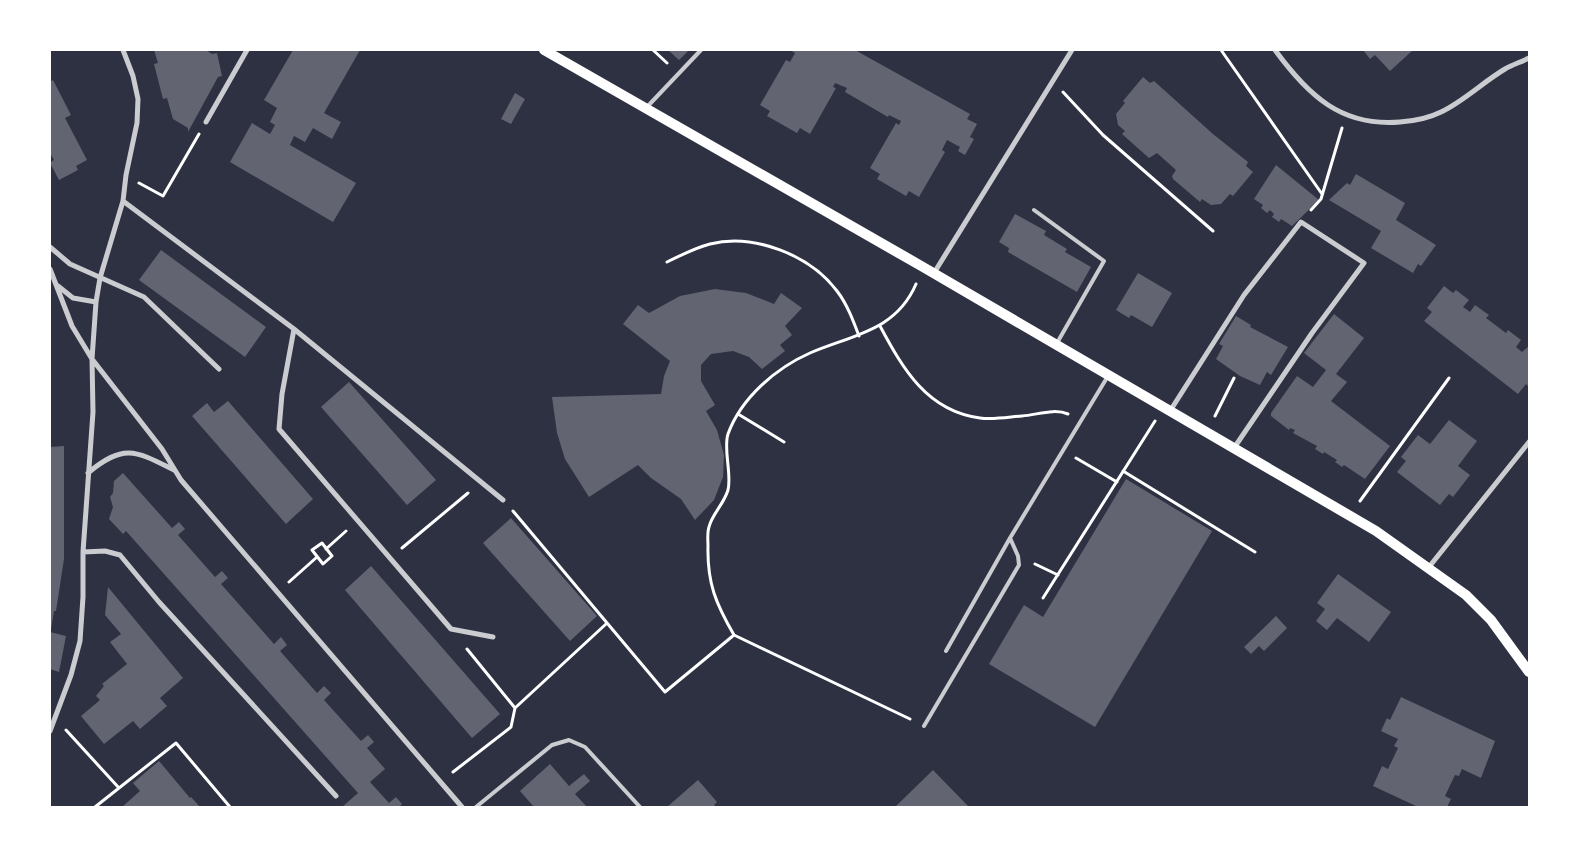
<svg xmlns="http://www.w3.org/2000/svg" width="1579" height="857" font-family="'Fira Sans',sans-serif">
  <rect width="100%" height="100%" fill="#2d3142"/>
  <path fill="#626471" d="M154 50H206L212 54 217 53 222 76 218 77 188 132V128L173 119 167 98 163 99 154 64 158 63Z
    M293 50H360L324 113 341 122 332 139 313 128 305 142 294 136 290 145 356 183 333 222 230 162 252 123 270 134 275 125 270 122 277 108 264 100Z
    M668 50H689L679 60Z
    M790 50H855L970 114 967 119 977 124 970 137 974 139 965 155 958 151 960 147 947 140 942 150 945 152 919 197 909 191 906 196 877 179 880 174 870 168 896 123 899 125 901 121 889 115 888 117 845 92 847 88 835 83 833 87 836 88 810 134 800 128 797 133 767 116 770 111 760 105 786 60 790 62 795 53Z
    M1363 50H1413L1390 71 1375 55 1370 59Z
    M1143 77 1150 83 1154 81 1213 134 1248 162 1246 166 1253 172 1233 196 1230 194 1221 204 1211 205 1202 199 1200 202 1173 179 1172 176 1176 170 1157 153 1149 158 1122 134 1125 131 1118 125 1116 114 1125 103 1123 101Z
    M53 80 71 115 65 118 87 160 76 166 78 170 59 180 50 163 54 160 50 153V82Z
    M515 93 525 99 511 124 501 119Z
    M1276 165 1319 200 1292 226 1281 219 1279 222 1272 217 1274 214 1270 210 1267 213 1261 208 1263 205 1254 199Z
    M1356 174 1405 203 1396 220 1436 245 1421 266 1418 264 1413 273 1371 248 1381 231 1329 200 1347 183 1350 185Z
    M1015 214 1046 231 1044 235 1067 249 1065 252 1091 267 1077 292 1008 252 1009 248 999 242Z
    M161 250 266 327 245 357 139 280Z
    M1138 273 1172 293 1152 327 1131 315 1129 318 1116 310Z
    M1444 286 1453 293 1456 290 1469 300 1463 307 1470 312 1475 305 1489 315 1486 318 1506 333 1508 330 1521 340 1516 347 1522 352 1529 346V387L1526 384 1518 394 1424 321 1432 312 1427 308Z
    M715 289 746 293 774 304 781 293 802 308 785 326 792 335 780 345 785 351 762 369 749 357 733 351 711 354 701 365V381L715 405 706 411 717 430 724 455 723 477 714 500 695 520 681 499 651 478 638 465 589 497 565 459 557 433 552 397 661 394 664 376 670 361 623 324 638 305 649 313 680 296Z
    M1334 314 1364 338 1336 374 1347 382 1331 401 1390 446 1365 479 1344 465 1342 467 1338 464 1335 462 1337 460 1324 452 1323 454 1315 449 1317 446 1293 433 1295 430 1290 428 1289 430 1271 416V413L1297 376 1313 387 1326 370 1304 353Z
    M1236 316 1251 325 1250 327 1288 347 1271 375 1267 372 1260 385 1240 376 1216 359 1223 346 1219 344Z
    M349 382 436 480 407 505 321 407Z
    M228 401 313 499 286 524 192 416 207 403 214 412Z
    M1449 420 1477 441 1458 466 1470 475 1453 497 1449 494 1440 505 1397 472 1406 461 1401 457 1418 435 1430 444Z
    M64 446V559L56 611H54L51 629 50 447Z
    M123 473 172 528 179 522 185 529 178 535 215 577 222 571 228 578 221 584 274 644 281 637 287 645 280 651 317 693 324 686 331 693 324 700 361 741 368 735 374 742 367 748 385 769 370 782 389 803 396 797 402 804 399 807H342L358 793 126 531 123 534 109 519 113 507 110 497 113 493 114 481Z
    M1126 479 1212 531 1095 727 989 664 1024 605 1043 617Z
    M511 518 597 616 570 641 483 543Z
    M371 566 500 714 472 738 345 590Z
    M1338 574 1391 612 1369 642 1337 618 1327 630 1316 621 1325 609 1317 603Z
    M108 587 183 678 160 698 167 706 140 729 133 721 104 744 81 716 100 700 96 696 104 686 102 684 127 664 110 642 121 634 105 615Z
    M1276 616 1287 628 1264 651 1259 646 1251 654 1244 647Z
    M50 632 66 636 59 672 50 669Z
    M1401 697 1495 741 1481 778 1462 769 1459 776 1455 775 1445 796 1451 799 1447 807H1418L1373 786 1382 766 1388 769 1398 748 1394 746 1398 739 1381 731 1387 718 1390 720Z
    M159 761 190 798 191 797 200 807H122L140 791 133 783Z
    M550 764 569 786 584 774 590 781 575 794 587 807H534L520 791Z
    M933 770 969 807H895Z
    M698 780 717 802 714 805 716 807H667Z"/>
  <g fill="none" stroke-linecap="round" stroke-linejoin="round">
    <path stroke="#fff" stroke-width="3" d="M653 50 667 63
      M1221 50 1322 194
      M1063 92 1103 135 1213 231
      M139 183 163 196 199 134
      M1311 210 1321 199 1342 128
      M667 262C681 255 695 248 710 244 754 233 810 255 837 291 847 304 853 320 859 336
      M880 326C903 369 927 411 980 418 993 420 1009 417 1022 416 1037 415 1054 408 1068 414
      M738 414 784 442
      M1215 416 1234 378
      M1076 458 1117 482
      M1123 471 1255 552
      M1360 501 1449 378
      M513 511 665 692 734 635 910 719
      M322 543 332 556 323 564 312 550Z
      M402 548 468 493
      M326 549 346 531
      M1035 564 1058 575
      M289 582 317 557
      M1043 598 1155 421
      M734 635C716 604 707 583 708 546 708 541 707 533 709 527 712 514 724 504 728 490 732 474 723 449 728 434 741 398 776 368 810 353 852 335 896 331 916 284
      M467 649 515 708
      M66 730 119 788
      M453 772 511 727 515 708 606 624
      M95 807 176 743 230 807"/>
    <path stroke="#caccd0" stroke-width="4" d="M646 108 701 50
      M1034 210 1104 261 1057 343
      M946 651 1010 538 1108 376
      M924 726 1019 565 1018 556 1010 538
      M476 807 552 745 569 740 585 747 640 807"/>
    <path stroke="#caccd0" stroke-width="5" d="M1275 50C1308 95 1341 127 1400 122 1414 121 1429 118 1441 112 1464 101 1483 82 1505 69 1512 65 1521 62 1529 58
      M206 122 247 50
      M123 201 294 329 503 500
      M50 247 70 264 144 297 219 369
      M50 269 72 326 92 359 162 449 181 480 462 807
      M934 273 1072 50
      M58 286 73 298 96 302
      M294 329 282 394 279 429 451 629 493 637
      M1170 411 1244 295 1301 222 1364 263 1312 333 1234 448
      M88 473C124 443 136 451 174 470
      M83 552 105 551 120 555 159 602 336 796
      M1429 567 1529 442
      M50 731 71 675 80 641 83 597V552L93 412 92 359 96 302 100 278 123 201 126 175 137 123 138 99 133 76 123 50"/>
    <path stroke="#fff" stroke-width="10" d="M544 50 923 267 1376 531 1466 595 1491 620 1529 672"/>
  </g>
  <rect width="1579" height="857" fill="none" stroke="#ffffff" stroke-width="102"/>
</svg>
